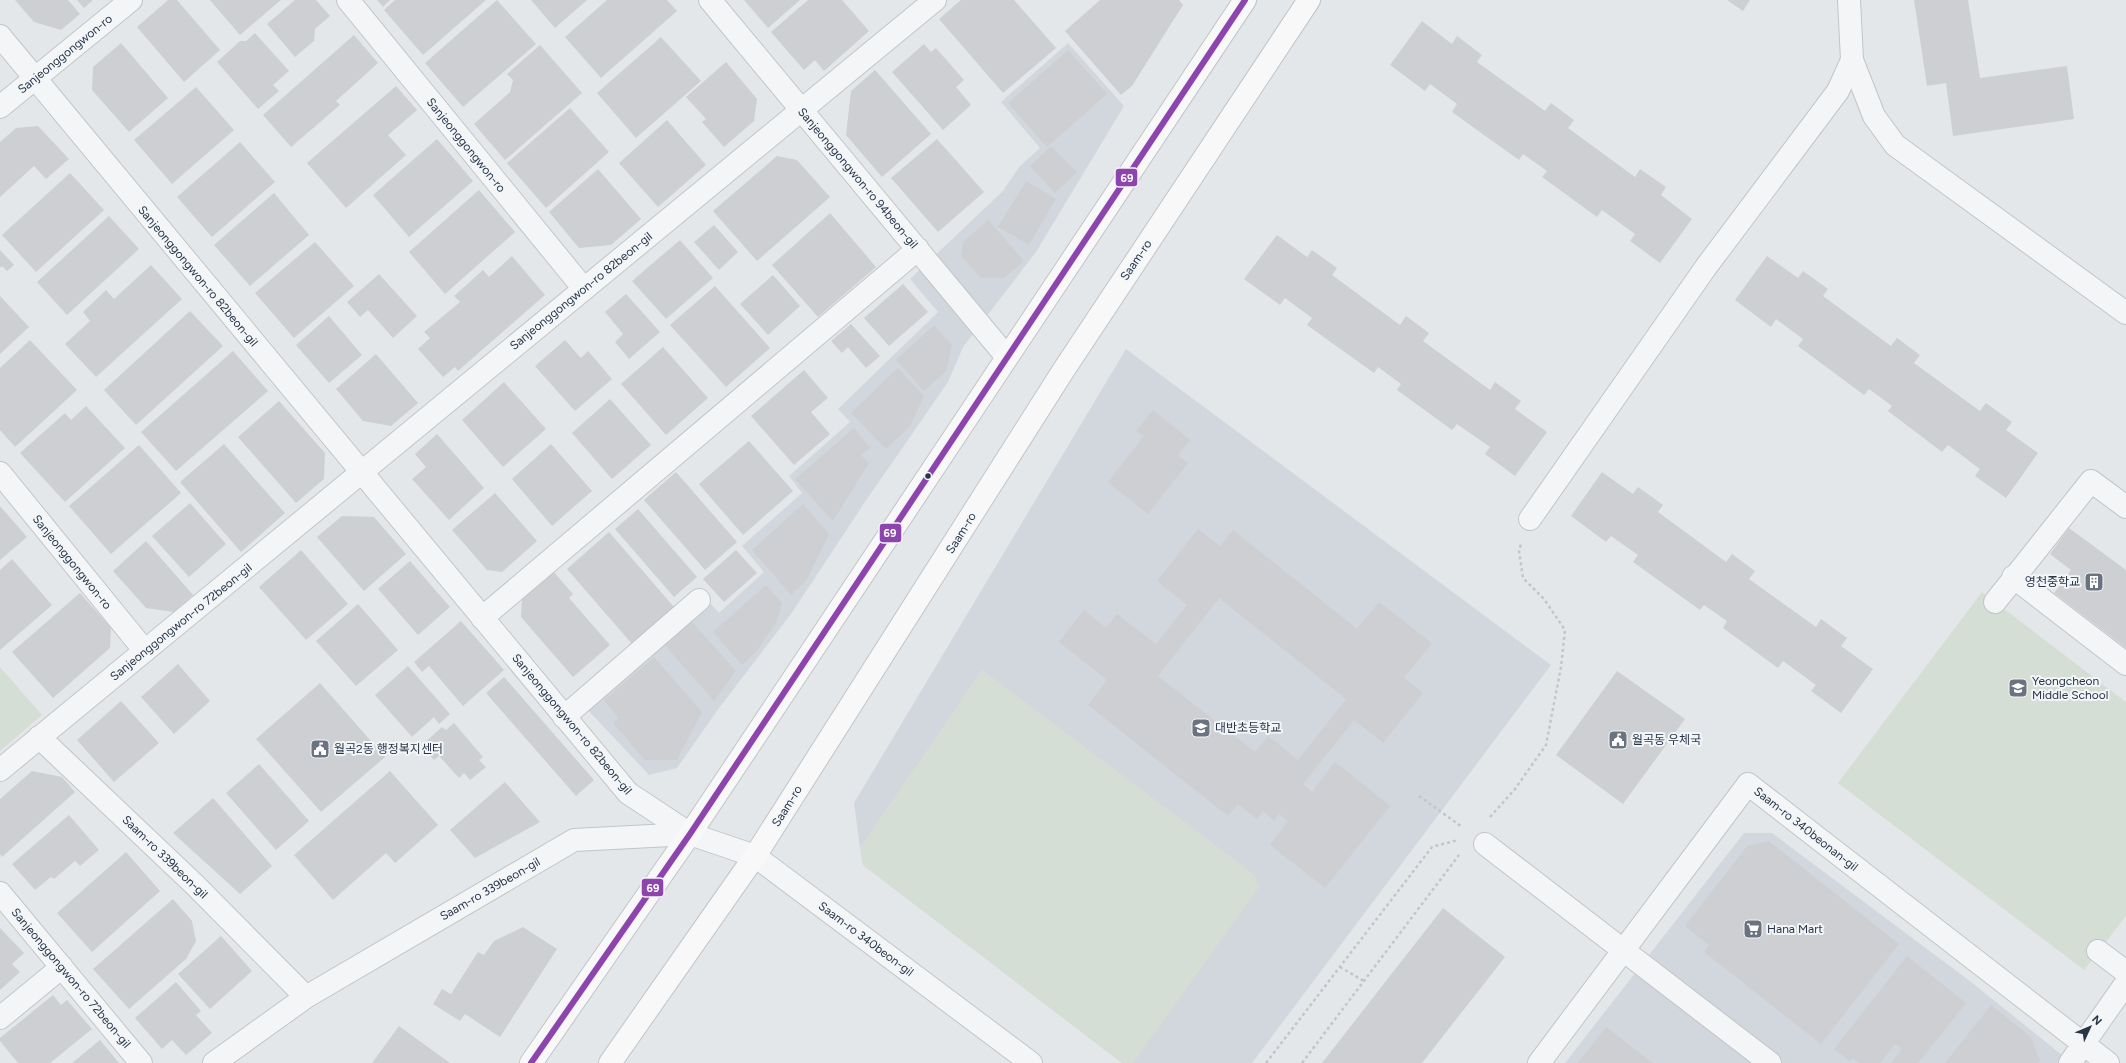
<svg xmlns="http://www.w3.org/2000/svg" width="2126" height="1063" font-family="Figtree,'Noto Sans KR',sans-serif">
  <rect width="100%" height="100%" fill="#e4e7ea"/>
  <path fill="#d2d7dd" d="M1068 43 1124 106 1036 252 963 347 948 382 865 502 791 614 719 708 677 768 649 775 586 708 708 601 719 613 764 572 742 546 802 493 789 476 850 422 838 409 938 312 910 279 1002 192 1020 166 1040 148 1001 102Z
    M1126 349 1551 665 1252 1063H1122L863 865 860 848 854 803Z
    M1744 833H1772L1971 982 2072 1063H1565Z"/>
  <path fill="#d5ded5" d="M1982 592 2126 702V916L2084 970 1838 783Z
    M0 667 42 715 0 751Z
    M982 670 1235 860 1255 876 1259 887 1133 1063H1122L863 865 860 848Z"/>
  <path fill="#cdcfd2" fill-rule="evenodd" d="M15 0H68L80 14 61 30 34 22Z
    M77 0H93L84 8Z
    M168 0H177L220 50 184 82 137 27Z
    M210 0H281L240 35Z
    M295 0H316L330 16 315 29 314 41 295 57 267 24Z
    M377 0H390L383 7Z
    M395 0H486L423 55 384 10Z
    M497 0 536 44 463 107 425 63Z
    M531 0H587L555 28Z
    M607 0H667L677 11 601 78 565 37Z
    M744 0H800L768 28Z
    M808 0H842L869 31 824 71 815 60 804 70 771 32Z
    M961 0H1014L1056 48 1003 93 939 19Z
    M1100 0H1179L1183 5 1132 86 1121 95 1065 31Z
    M1727 0H1750L1743 11Z
    M1914 0H1968L1980 78 2067 66 2074 119 1953 136 1946 83 1927 86Z
    M1422 21 1452 44 1457 36 1482 55 1477 62 1545 111 1551 103 1574 120 1568 128 1635 177 1640 169 1666 187 1661 195 1692 219 1660 263 1630 241 1635 234 1602 210 1597 217 1542 177 1547 171 1523 154 1519 160 1452 112 1457 104 1430 84 1425 91 1390 65Z
    M255 33 289 71 273 85 279 91 258 109 217 62 240 41H246Z
    M354 35 378 63 336 101 340 105 291 147 263 115Z
    M661 37 701 81 636 138 597 93Z
    M121 43 168 98 129 132 92 90 93 67Z
    M924 44 931 52 936 48 964 80 956 87 971 105 943 130 892 72Z
    M540 45 582 93 505 160 474 124 510 92 513 80 507 74Z
    M1068 50 1107 94 1047 147 1008 103Z
    M726 62 757 99 754 121 724 147 702 122 706 119 686 97Z
    M875 70 931 134 882 177 846 135 851 91Z
    M396 86 417 110 388 135 406 155 346 208 307 163Z
    M196 87 234 130 172 184 134 140Z
    M570 108 609 152 546 208 507 163Z
    M667 120 706 165 658 207 619 163Z
    M38 126 69 159 46 179 34 166 0 197V142L16 128Z
    M437 139 473 181 409 237 373 195Z
    M937 139 984 192 938 232 891 178Z
    M240 142 275 182 212 237 177 197Z
    M1051 146 1077 172 1055 193 1030 166Z
    M777 156 797 160 830 197 757 261 713 211Z
    M598 169 641 219 611 245 579 248 549 212Z
    M70 173 104 210 36 272 2 235Z
    M1026 181 1056 199 1029 245 998 227Z
    M479 190 515 232 445 294 409 252Z
    M274 193 309 235 250 286 214 245Z
    M830 213 876 267 818 317 772 265Z
    M109 216 139 249 67 315 37 282Z
    M988 220 1024 261 1004 278H981L961 256 963 242Z
    M714 225 738 252 719 270 694 242Z
    M1277 235 1307 257 1312 250 1337 268 1332 275 1400 325 1406 316 1429 333 1423 341 1490 390 1495 382 1521 401 1515 409 1547 432 1515 476 1485 454 1490 447 1457 424 1452 430 1397 390 1401 384 1378 367 1374 373 1307 325 1312 318 1285 298 1280 305 1244 279Z
    M680 240 713 278 666 319 632 281Z
    M315 242 354 286 294 338 255 293Z
    M0 250 14 265 7 271 2 266 0 268Z
    M512 256 545 295 458 371 455 367 443 377 418 349 430 338 424 332 460 302 454 296 483 270 489 277Z
    M1767 256 1798 278 1803 271 1828 289 1823 296 1891 346 1897 338 1920 355 1914 363 1980 411 1986 403 2012 422 2006 430 2038 453 2006 498 1975 476 1980 469 1948 445 1942 452 1888 411 1892 406 1869 389 1864 395 1798 346 1803 339 1776 319 1771 327 1735 300Z
    M151 265 182 299 96 377 65 344 90 321 83 312 106 290 114 299Z
    M379 274 417 316 393 338 368 310 360 317 347 302Z
    M773 275 800 306 768 335 740 304Z
    M903 284 928 312 889 346 864 318Z
    M715 286 770 348 726 387 670 325Z
    M626 294 660 332 629 359 615 342 623 334 605 312Z
    M0 296 29 327 0 354Z
    M190 311 223 346 136 425 104 390Z
    M329 316 362 355 329 383 296 345Z
    M851 324 880 356 866 368 848 347 842 353 831 341Z
    M934 325 952 345 946 371 924 391 896 360Z
    M30 340 77 390 15 447 0 430V368Z
    M565 340 581 358 588 351 612 379 575 411 535 366Z
    M663 347 708 398 666 435 621 384Z
    M233 351 268 391 176 471 141 432Z
    M376 354 418 403 391 426 363 421 336 389Z
    M898 368 924 396 910 426 886 449 851 413Z
    M804 370 828 398 811 412 830 434 794 465 751 416Z
    M504 382 546 429 503 467 462 420Z
    M610 399 651 445 612 479 572 433Z
    M279 401 325 453 324 479 296 503 238 437Z
    M86 406 125 448 65 502 20 453 65 413 71 420Z
    M1153 410 1190 440 1178 455 1188 463 1148 514 1108 482 1144 436 1136 431Z
    M854 428 870 448 861 455 869 463 833 521 795 479Z
    M437 434 484 488 449 520 412 479 426 467 415 454Z
    M749 441 793 491 743 535 699 484Z
    M224 444 285 513 241 552 180 482Z
    M551 444 592 491 552 526 512 479Z
    M139 445 181 493 111 554 69 506Z
    M676 472 737 542 705 570 644 500Z
    M1602 472 1633 494 1638 487 1663 505 1658 512 1726 562 1732 554 1755 571 1749 579 1816 627 1821 619 1847 638 1841 646 1873 669 1841 713 1811 691 1816 685 1783 661 1778 668 1723 628 1727 621 1704 605 1700 610 1633 562 1638 555 1611 536 1606 542 1571 516Z
    M495 493 537 541 502 572 487 570 452 530Z
    M190 503 226 544 189 577 152 536Z
    M803 504 829 534 806 581 791 595 752 550Z
    M0 506 27 537 0 560Z
    M638 509 697 577 674 597 615 529Z
    M342 516 374 517 406 554 364 591 317 537Z
    M2069 528 2126 570V648L2054 593 2071 570 2050 554Z
    M1198 529 1220 546 1233 530 1357 629 1379 602 1432 643 1404 678 1423 693 1383 743 1354 720 1303 784 1312 792 1335 762 1390 806 1325 888 1270 845 1288 821 1279 814 1274 821 1263 811 1257 819 1238 804 1228 816 1088 705 1107 680 1059 642 1084 610 1106 628 1117 614 1156 644 1187 605 1157 581ZM1219 598 1346 699 1298 760 1268 736 1255 752 1158 676Z
    M609 532 674 607 632 644 567 569Z
    M146 541 193 595 174 612 146 608 113 571Z
    M301 550 348 604 306 640 259 587Z
    M736 550 757 573 724 602 703 579Z
    M12 559 52 605 0 650V570Z
    M410 561 450 607 418 635 378 589Z
    M553 571 573 594 569 598 610 645 573 677 521 617 522 599Z
    M766 585 782 603 776 623 756 652 742 665 713 632Z
    M80 593 111 628 110 648 53 698 12 652Z
    M358 604 398 650 356 686 316 641Z
    M690 620 736 671 714 701 663 643Z
    M461 621 504 670 463 706 429 666 422 672 414 662Z
    M654 657 702 712 677 760H645L613 723 619 718 604 700Z
    M178 664 210 701 174 734 141 697Z
    M408 666 450 714 439 724 434 717 412 737 375 695Z
    M1617 671 1685 719 1623 804 1556 755Z
    M504 677 594 780 576 796 486 693Z
    M320 683 385 757 321 812 256 739Z
    M121 701 159 743 114 782 77 740Z
    M454 723 483 757 479 760 486 767 470 780 464 773 459 778 439 756 434 760 421 746 442 727 446 730Z
    M259 764 309 821 276 850 226 793Z
    M32 771 62 777 75 792 2 857 0 854V799Z
    M390 771 438 825 395 863 386 853 333 900 294 855Z
    M505 782 540 822 475 858 450 830Z
    M213 798 272 866 240 894 173 833Z
    M69 815 99 850 80 866 75 861 54 879 51 877 35 890 12 864Z
    M1769 841 1899 944 1821 1044 1704 952 1709 945 1685 926 1747 846Z
    M126 852 160 891 92 952 57 913Z
    M173 899 192 921 196 941 186 959 129 1009 93 969Z
    M1443 908 1505 957 1422 1063H1322Z
    M523 927 557 949 500 1037 465 1014 460 1021 433 1004 442 989 451 994 478 952 484 955 494 941Z
    M0 928 24 953 12 964 20 972 0 990Z
    M221 936 252 971 210 1009 178 974Z
    M1907 956 1966 1003 1918 1063H1891L1902 1049 1895 1044 1880 1063H1859L1853 1058 1850 1061 1834 1049Z
    M176 982 201 1011 196 1015 212 1033 186 1055 172 1040 162 1049 135 1018Z
    M53 995 61 1005 67 1000 92 1029 50 1063H18L0 1041V1038Z
    M1991 1005 2031 1037 2040 1061 2038 1063H1945Z
    M399 1026 450 1063H372Z
    M1606 1027 1653 1063H1578Z
    M100 1040 119 1063H72Z"/>
  <g fill="none" stroke-linecap="round" stroke-linejoin="round">
    <defs>
      <path id="minor" d="M348 0 584 289
        M710 0 1006 356
        M0 36 628 793 690 834 755 856 1031 1063
        M1852 60 1874 116 1895 145 2126 313
        M0 107 131 0
        M0 473 145 651
        M1530 519 1706 267 1838 91 1852 60 1849 0
        M2013 577 2126 664
        M1995 602 2091 481 2126 507
        M482 618 918 249
        M564 717 699 600
        M39 737 195 885 306 997
        M0 770 935 0
        M1485 844 1770 1063
        M0 893 141 1063
        M2098 951 2126 972
        M0 1018 62 967
        M214 1063 306 997 574 840 690 834
        M1539 1063 1748 784 2108 1063
        M2070 1063 2126 983"/>
      <path id="major" d="M531 1063 690 834 1245 0
        M610 1063 755 856 1063 371 1309 0"/>
    </defs>
    <use href="#minor" stroke="#c2c5c8" stroke-width="24"/>
    <use href="#major" stroke="#c1c4c8" stroke-width="24"/>
    <path stroke="#c3c5ca" stroke-width="2.5" stroke-dasharray="3 3" stroke-linecap="butt" d="M1419 796 1462 827
      M1490 817 1515 789 1546 745 1561 667 1565 630 1544 599 1523 578 1519 551 1521 544
      M1340 967 1364 981
      M1266 1063 1432 847 1458 840
      M1302 1063 1459 855"/>
    <use href="#minor" stroke="#f4f5f7" stroke-width="22"/>
    <use href="#major" stroke="#f8f8f8" stroke-width="22"/>
    <defs>
      <path id="bus-1" d="M531 1063 690 834 1245 0"/>
    </defs>
    <use href="#bus-1" stroke="#f3f6f9" stroke-width="9"/>
    <use href="#bus-1" stroke="#8e44ad" stroke-width="6"/>
  </g>
  <defs>
    <symbol id="building-square" viewBox="-11 -11 22 22"><rect x="-9" y="-9" width="18" height="18" rx="4" fill="#6a737f" stroke="#f3f6f9"/><path d="M-4-6H4V6H1V3H-1V6H-4ZM-2.5-4.3h1.7v1.8h-1.7ZM.8-4.3h1.7v1.8H.8ZM-2.5-1h1.7V.8h-1.7ZM.8-1h1.7V.8H.8Z" fill="#fff"/></symbol>
    <symbol id="school-square" viewBox="-11 -11 22 22"><rect x="-9" y="-9" width="18" height="18" rx="4" fill="#6a737f" stroke="#f3f6f9"/><path d="M0-5L7-2L0 1L-7-2ZM-4 1L0 2.5L4 1V4Q0 6-4 4Z" fill="#fff"/></symbol>
    <symbol id="civic-square" viewBox="-11 -11 22 22"><rect x="-9" y="-9" width="18" height="18" rx="4" fill="#6a737f" stroke="#f3f6f9"/><path d="M-.6-6.5H3V-4.5H.6V-3L4-1V1h2V6H-6V1h2V-1L-.6-3ZM-1.2 2.5V6h2.4V2.5Z" fill="#fff"/></symbol>
    <symbol id="supermarket-square" viewBox="-11 -11 22 22"><rect x="-9" y="-9" width="18" height="18" rx="4" fill="#6a737f" stroke="#f3f6f9"/><path d="M-6-5.5h2.5l.6 2H6L4.5 2H-2.5L-4.4-4H-6ZM-1.5 3.2a1.3 1.3 0 1 0 .1 0ZM3 3.2a1.3 1.3 0 1 0 .1 0Z" fill="#fff"/></symbol>
  </defs>
  <g fill-rule="evenodd">
    <use href="#building-square" x="2083" y="571" width="22" height="22"/>
    <use href="#school-square" x="2007" y="677" width="22" height="22"/>
    <use href="#school-square" x="1190" y="717" width="22" height="22"/>
    <use href="#civic-square" x="1607" y="729" width="22" height="22"/>
    <use href="#civic-square" x="309" y="738" width="22" height="22"/>
    <use href="#supermarket-square" x="1742" y="918" width="22" height="22"/>
  </g>
  <circle fill="#293546" stroke="#f3f6f9" stroke-width="1.5" cx="928" cy="476" r="3.5"/>
  <g text-anchor="middle" dominant-baseline="central" stroke-width="4" stroke-linejoin="round" paint-order="stroke">
    <g font-size="12" fill="#293546" stroke="#f3f6f9">
      <text transform="translate(65 54) rotate(-39)">Sanjeonggongwon-ro</text>
      <text transform="translate(466 145) rotate(51)">Sanjeonggongwon-ro</text>
      <text transform="translate(858 178) rotate(50)">Sanjeonggongwon-ro 94beon-gil</text>
      <text transform="translate(1136 260) rotate(-56)">Saam-ro</text>
      <text transform="translate(198 276) rotate(50)">Sanjeonggongwon-ro 82beon-gil</text>
      <text transform="translate(581 291) rotate(-39)">Sanjeonggongwon-ro 82beon-gil</text>
      <text transform="translate(961 533) rotate(-58)">Saam-ro</text>
      <text transform="translate(72 562) rotate(51)">Sanjeonggongwon-ro</text>
      <text transform="translate(181 622) rotate(-39)">Sanjeonggongwon-ro 72beon-gil</text>
      <text transform="translate(572 724) rotate(50)">Sanjeonggongwon-ro 82beon-gil</text>
      <text transform="translate(787 806) rotate(-58)">Saam-ro</text>
      <text transform="translate(1806 829) rotate(38)">Saam-ro 340beonan-gil</text>
      <text transform="translate(165 857) rotate(44)">Saam-ro 339beon-gil</text>
      <text transform="translate(490 889) rotate(-30)">Saam-ro 339beon-gil</text>
      <text transform="translate(866 939) rotate(37)">Saam-ro 340beon-gil</text>
      <text transform="translate(71 978) rotate(50)">Sanjeonggongwon-ro 72beon-gil</text>
    </g>
    <g font-size="12" fill="#293546" stroke="#f3f6f9" text-anchor="start">
      <text x="2080" y="582" text-anchor="end">영천중학교</text>
      <text x="2032" y="681">Yeongcheon<tspan x="2032" dy="14">Middle School</tspan></text>
      <text x="1215" y="728">대반초등학교</text>
      <text x="1632" y="740">월곡동 우체국</text>
      <text x="334" y="749">월곡2동 행정복지센터</text>
      <text x="1767" y="929">Hana Mart</text>
    </g>
  </g>
  <g stroke="#f3f6f9" stroke-width="1.5">
    <rect x="1115" y="168" width="23" height="19" rx="4" fill="#8e44ad"/>
    <rect x="879" y="523" width="23" height="20" rx="4" fill="#8e44ad"/>
    <rect x="641" y="878" width="23" height="19" rx="4" fill="#8e44ad"/>
  </g>
  <g font-size="11" text-anchor="middle" font-weight="bold" fill="#fff">
    <text x="1127" y="182">69</text>
    <text x="890" y="537">69</text>
    <text x="653" y="892">69</text>
  </g>
  <g transform="translate(2090 1027) rotate(46)" stroke="#f3f6f9" stroke-width="3" paint-order="stroke">
  <path d="M0-3L7 15L0 10L-7 15Z" fill="#293546"/>
  <text y="-6" font-size="11" font-weight="bold" text-anchor="middle" fill="#293546">N</text>
  </g>
</svg>
